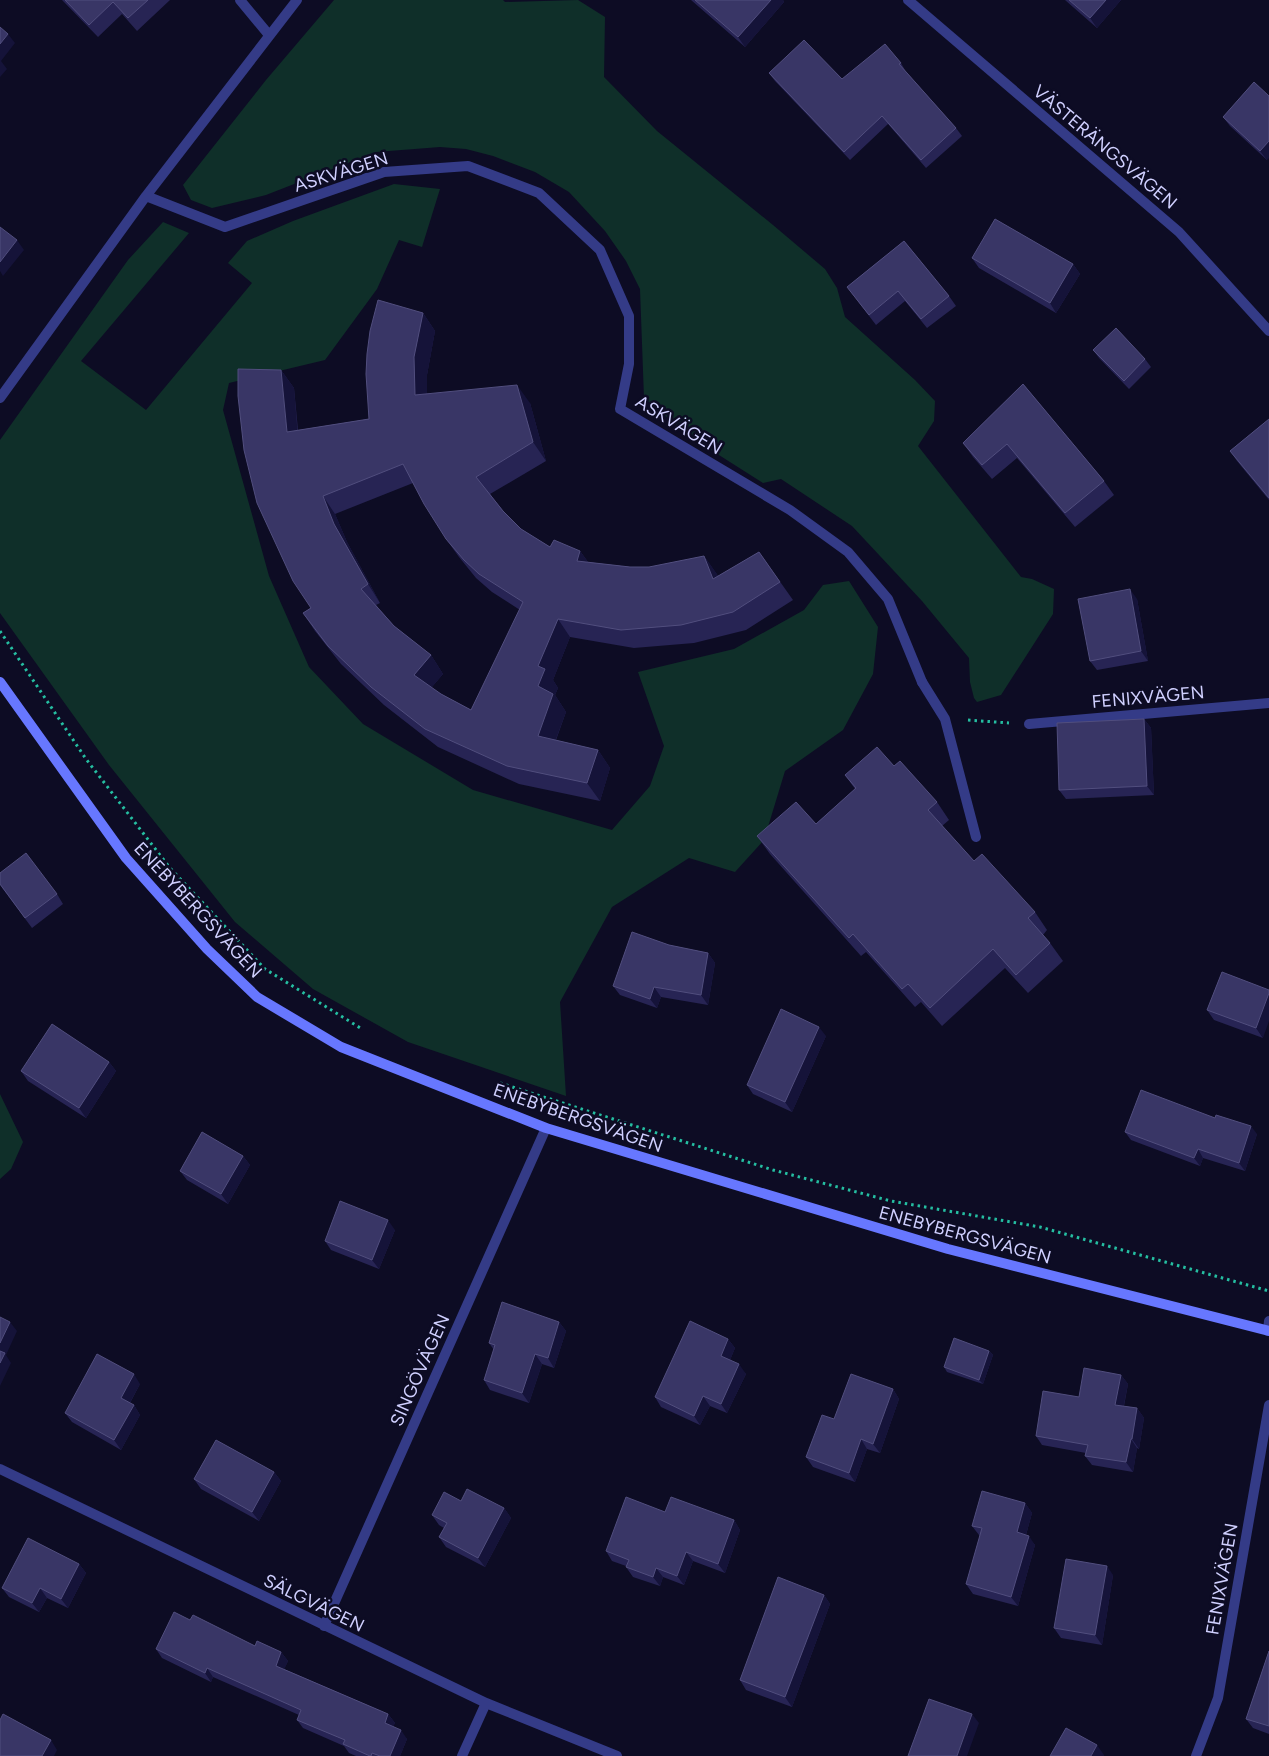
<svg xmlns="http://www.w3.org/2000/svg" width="1269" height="1756" font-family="Figtree,sans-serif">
  <rect width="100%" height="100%" fill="#0d0c24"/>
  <path fill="#0f2f29" d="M334 0H503L505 2 578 0 605 17 604 77 657 131 773 225 825 269 837 288 845 317 915 380 935 401 934 421 918 446 1021 577 1032 579 1054 589 1053 614 1001 695 977 702 974 698 970 682 969 658 922 601 852 526 781 479 763 483 689 436 644 398 640 289 626 261 605 231 569 192 535 172 493 156 466 149 440 147 376 152 266 195 212 208 191 200 183 185 266 80Z
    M394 184 440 189 422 247 399 240 377 289 325 360 229 383 223 410 269 576 309 667 363 724 473 790 612 830 650 786 664 746 638 672 734 649 804 610 823 585 849 581 878 627 873 674 843 730 785 771 764 840 735 872 689 858 612 907 560 1002 566 1096 408 1042 313 989 235 922 109 765 0 613V440L128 260 163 222 189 233 81 361 146 410 252 283 228 263 247 241 293 221Z
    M0 1094 23 1142 11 1169 0 1179Z"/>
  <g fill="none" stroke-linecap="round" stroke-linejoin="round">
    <path stroke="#25bea1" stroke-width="3" stroke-dasharray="2.5 4" stroke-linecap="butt" d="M0 631 86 759 170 868 265 969 362 1029
      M968 720 1009 723
      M500 1083 773 1170 891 1201 1040 1227 1269 1291"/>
    <path stroke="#343b87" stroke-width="10" d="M922 682 945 719 976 837"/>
    <path stroke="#343b87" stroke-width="10" d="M240 0 269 35
      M908 0 1179 232 1269 331
      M146 196 225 227 384 172 468 166 539 193 600 250 629 316V364L620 409 790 510 848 552 888 599 922 682
      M0 398 146 196 297 0
      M1029 724 1269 703
      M1268 1331 1269 1321
      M0 1469 486 1703 617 1756
      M324 1626 546 1128
      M462 1756 486 1703
      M1196 1756 1218 1698 1269 1405"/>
    <path stroke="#6777ff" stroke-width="10" d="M0 682 126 858 207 949 257 997 341 1047 546 1128 948 1249 1269 1331"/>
  </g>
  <path fill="#272454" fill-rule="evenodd" d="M62 0H170L137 31 122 14 98 37Z
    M691 0H783L784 2 745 47Z
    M1065 0H1121L1097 28Z
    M901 63 906 72 956 128 962 136 926 168 888 124 850 160 775 81 769 73 842 79Z
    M1269 96 1267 160 1230 126 1223 117Z
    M904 241 949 296 956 306 927 328 905 301 876 325 847 287Z
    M972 258 1073 264 1080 274 1056 313 979 268Z
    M423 313 435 331 427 375V394L530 403 546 461 490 494 503 511 521 529 550 547 580 551 588 562 630 567H649L704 556 718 576 759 552 793 600 746 630 694 643 634 648 570 637 553 680 558 688 555 695 566 712 556 740 598 750 610 768 600 801 519 784 438 747 384 705 341 664 315 631 303 613 311 608 281 370 294 388 298 430 369 419ZM413 483 446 539 459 557 476 578 492 592 520 610 471 710 441 694 431 688 443 674 431 655 394 626 376 605 380 603 347 542 335 514Z
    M1093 350 1145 359 1151 367 1129 389 1099 358Z
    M1023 384 1104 481 1114 495 1075 527 1017 458 992 479 973 457 963 443Z
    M1269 419V500L1237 461 1230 451Z
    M1137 599 1148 661 1097 670 1090 661Z
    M1144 719 1151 728 1154 795 1066 799 1059 790Z
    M894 766 937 802 949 820 942 826 974 861 1035 912 1047 930 1043 935 1050 943 1063 961 1028 993 1005 968 942 1026 921 1002 915 1007 866 952 861 956 770 854 757 836 816 824 855 789 845 775Z
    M0 885 57 894 63 904 32 928Z
    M669 945 708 953 715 963 708 1005 661 997 657 1008 620 995 613 986Z
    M1222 972 1263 1038 1214 1020 1207 1010Z
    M826 1036 792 1112 753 1094 747 1085Z
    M109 1062 116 1071 86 1118 28 1081 21 1071Z
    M1125 1132 1257 1134 1245 1171 1203 1158 1200 1166 1131 1140Z
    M243 1156 250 1165 228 1204 187 1180 180 1171Z
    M395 1230 379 1269 331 1250 325 1241Z
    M559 1322 566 1331 554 1368 542 1364 529 1403 490 1390 484 1380 494 1350 489 1343Z
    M728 1339 735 1348 730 1360 746 1374 727 1413 710 1406 700 1425 661 1407 655 1397Z
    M989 1351 993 1355 983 1384 947 1372 944 1367Z
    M1121 1375 1128 1384 1124 1406 1137 1408 1144 1418 1139 1449 1137 1448 1133 1472 1092 1465 1085 1456 1086 1453 1042 1445 1036 1436 1079 1397Z
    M140 1384 130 1403 134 1405 140 1415 121 1450 72 1422 65 1413Z
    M893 1389 899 1399 880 1453 867 1449 855 1482 813 1467 806 1457 834 1419Z
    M274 1472 281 1481 259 1521 201 1489 194 1479Z
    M461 1501 504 1508 511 1518 485 1567 446 1547 439 1537 444 1528 439 1525 432 1515Z
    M1025 1503 1032 1513 1026 1535 1035 1545 1018 1606 973 1594 966 1584 980 1536 979 1535 972 1526Z
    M665 1512 734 1520 740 1530 725 1573 693 1561 684 1585 663 1577 660 1586 633 1577 626 1567V1566L612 1561 606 1551Z
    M79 1564 86 1573 68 1608 47 1598 39 1612 9 1597 2 1588Z
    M1113 1575 1102 1645 1061 1638 1054 1628Z
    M824 1595 830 1604 792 1707 746 1690 740 1680Z
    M190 1620 255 1646 281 1652 288 1661 284 1669 388 1714 395 1723 393 1726 407 1739 400 1756H356L349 1753 344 1746 303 1728 297 1720 299 1715 213 1677 211 1682 162 1658 156 1649Z
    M1269 1651V1734L1253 1728 1246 1719Z"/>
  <path fill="#151339" d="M771 0H783L784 2 745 47 738 37Z
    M1106 0H1121L1097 28 1090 18Z
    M8 34 15 43 1 61 7 69 0 77V44Z
    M1269 141V158L1267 160 1260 151Z
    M17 240 24 250 3 276 0 271V262Z
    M1073 264 1080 274 1056 313 1050 303Z
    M423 313 435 331 427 375V413L415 395 414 357Z
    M281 370 294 388 299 450 287 432Z
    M517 385 530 403 546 461 533 442Z
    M323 496 335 514 347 542 380 603 368 584 334 524Z
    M580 551 593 569 577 561Z
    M704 556 717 574 725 597 713 579Z
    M1130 589 1137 599 1148 661 1141 651Z
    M558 619 570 637 553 680 558 688 555 695 566 712 550 755 538 736V666Z
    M431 655 443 674 426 694 414 675Z
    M1144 719 1151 728 1154 795 1147 786Z
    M598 750 610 768 600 801 587 783Z
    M708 953 715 963 708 1005 701 995Z
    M654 987 661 997 657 1008 650 999Z
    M1269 993V1021L1263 1038 1256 1028Z
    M819 1027 826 1036 792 1112 785 1102Z
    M109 1062 116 1071 86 1118 79 1108Z
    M1251 1126 1257 1134 1245 1171 1239 1163Z
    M1198 1149 1203 1158 1200 1166 1194 1158Z
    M243 1156 250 1165 228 1204 221 1194Z
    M388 1220 395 1230 379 1269 372 1260Z
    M10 1322 17 1331 6 1355 11 1363 0 1386V1343Z
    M559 1322 566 1331 554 1368 548 1358Z
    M728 1339 735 1348 728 1365 721 1356Z
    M989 1351 993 1355 983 1384 979 1380Z
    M535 1354 542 1364 529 1403 522 1393Z
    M739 1364 746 1374 727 1413 721 1404Z
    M134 1374 140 1384 127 1408 121 1398Z
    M1121 1375 1128 1384 1122 1414 1115 1405Z
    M893 1389 899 1399 880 1453 873 1444Z
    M703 1396 710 1406 700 1425 694 1416Z
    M134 1405 140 1415 121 1450 114 1440Z
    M1137 1408 1144 1418 1139 1449 1132 1439Z
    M861 1439 867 1449 855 1482 849 1473Z
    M1131 1439 1137 1448 1133 1472 1126 1462Z
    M274 1472 281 1481 259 1521 252 1512Z
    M1025 1503 1032 1513 1024 1542 1017 1532Z
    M504 1508 511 1518 485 1567 478 1558Z
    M734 1520 740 1530 725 1573 718 1564Z
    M1029 1536 1035 1545 1018 1606 1011 1597Z
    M686 1552 693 1561 684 1585 677 1576Z
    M79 1564 86 1573 68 1608 61 1599Z
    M1107 1566 1113 1575 1102 1645 1095 1635Z
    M656 1568 663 1577 660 1586 653 1577Z
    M40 1588 47 1598 39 1612 32 1603Z
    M824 1595 830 1604 792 1707 785 1697Z
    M281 1652 288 1661 282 1674 276 1666Z
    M207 1668 213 1677 211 1682 205 1673Z
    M388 1714 395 1723 391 1732 385 1723Z
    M972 1714 979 1723 967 1756H957Z
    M401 1730 407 1739 400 1756H390Z
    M51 1740 57 1750 54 1756H42Z
    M1097 1745 1104 1755V1756H1091Z"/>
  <path fill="#393666" stroke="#514e7e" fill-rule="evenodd" d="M65 0H148L128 18 113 2 89 25Z
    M695 0H771L738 37Z
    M1069 0H1106L1090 18Z
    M0 27 8 34 0 44Z
    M804 40 842 79 885 44 901 63 899 64 956 128 921 160 882 116 844 152 769 73Z
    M1254 82 1269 96V141L1260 151 1223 117Z
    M995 219 1073 264 1050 303 972 258Z
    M0 227 17 240 0 262Z
    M904 241 949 296 921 319 898 291 869 315 847 287Z
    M378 300 423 313 414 357 415 395 517 385 533 442 476 477 503 511 521 529 550 547 554 540 580 551 577 561 630 567H649L704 556 713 579 759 552 780 582 733 612 681 625 621 630 558 619 538 666 545 669 538 686 553 694 538 736 598 750 587 783 507 766 425 729 371 687 328 646 303 613 311 608 293 581 257 503 244 450 238 396V369L281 370 287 432 369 419 366 374 367 354 370 331ZM403 464 424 504 446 539 464 560 479 574 523 602 471 710 441 694 414 675 431 655 394 626 361 589 368 584 334 524 323 496Z
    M1116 328 1145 359 1124 381 1093 350Z
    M1023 384 1104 481 1065 513 1007 444 982 465 963 443Z
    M1269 419V498L1230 451Z
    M1130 589 1141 651 1090 661 1078 599Z
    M1144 719 1147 786 1059 790 1057 723Z
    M877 747 894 766 900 761 937 802 928 810 974 861 982 854 1035 912 1028 918 1050 943 1016 975 993 949 930 1008 908 984 902 989 853 934 849 938 757 836 796 802 816 824 856 788 845 775Z
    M26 853 57 894 25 918 0 884V873Z
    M632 932 669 945 708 953 701 995 654 987 650 999 613 986Z
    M1222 972 1269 990V993L1256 1028 1207 1010Z
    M781 1009 819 1027 785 1102 747 1085Z
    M52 1024 109 1062 79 1108 21 1071Z
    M1141 1090 1215 1118 1216 1115 1251 1126 1239 1163 1198 1149 1194 1158 1125 1132Z
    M202 1132 243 1156 221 1194 180 1171Z
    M340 1201 388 1220 372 1260 325 1241Z
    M502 1302 559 1322 548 1358 535 1354 522 1393 484 1380 495 1345 489 1343Z
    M0 1317 10 1322 0 1343Z
    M690 1321 728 1339 721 1356 739 1364 721 1404 703 1396 694 1416 655 1397Z
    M954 1338 989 1351 979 1380 944 1367Z
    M0 1351 5 1353 0 1363Z
    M97 1354 134 1374 121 1398 134 1405 114 1440 65 1413Z
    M1084 1368 1121 1375 1115 1405 1137 1408 1132 1439H1131L1126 1462 1085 1456 1088 1445 1036 1436 1043 1391 1079 1397Z
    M851 1374 893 1389 873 1444 861 1439 849 1473 806 1457 822 1415 834 1419Z
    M216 1440 274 1472 252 1512 194 1479Z
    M467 1489 504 1508 478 1558 439 1537 447 1523 432 1515 444 1492 461 1501Z
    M982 1491 1025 1503 1017 1532 1029 1536 1011 1597 966 1584 982 1528 972 1526Z
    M626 1497 665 1512 671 1497 734 1520 718 1564 686 1552 677 1576 656 1568 653 1577 626 1567 629 1560 606 1551Z
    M28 1538 79 1564 61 1599 40 1588 32 1603 2 1588Z
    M1066 1559 1107 1566 1095 1635 1054 1628Z
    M778 1577 824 1595 785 1697 740 1680Z
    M174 1612 190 1620 193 1615 255 1646 257 1641 281 1652 276 1666 388 1714 385 1723 401 1730 390 1756H380L372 1753 371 1756H370L343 1744 345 1740 297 1720 301 1710 207 1668 205 1673 156 1649Z
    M1269 1651V1726L1246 1719Z
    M929 1699 972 1714 957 1756H908Z
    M3 1714 51 1740 42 1756H0V1720Z
    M1066 1728 1097 1745 1091 1756H1050Z"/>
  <g text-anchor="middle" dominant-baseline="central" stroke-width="5" stroke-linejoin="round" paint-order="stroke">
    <g font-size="18" fill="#d0d0ff" stroke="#0d0c24">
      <text transform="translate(1105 147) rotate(40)">VÄSTERÄNGSVÄGEN</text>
      <text transform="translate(341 172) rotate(-17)">ASKVÄGEN</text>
      <text transform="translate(679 425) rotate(31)">ASKVÄGEN</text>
      <text transform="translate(1148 697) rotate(-5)">FENIXVÄGEN</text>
      <text transform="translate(198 910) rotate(47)">ENEBYBERGSVÄGEN</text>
      <text transform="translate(578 1118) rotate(19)">ENEBYBERGSVÄGEN</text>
      <text transform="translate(965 1235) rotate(15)">ENEBYBERGSVÄGEN</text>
      <text transform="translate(420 1370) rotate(-66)">SINGÖVÄGEN</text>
      <text transform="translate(1222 1579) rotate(-80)">FENIXVÄGEN</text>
      <text transform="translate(314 1603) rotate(26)">SÄLGVÄGEN</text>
    </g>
  </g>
</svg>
